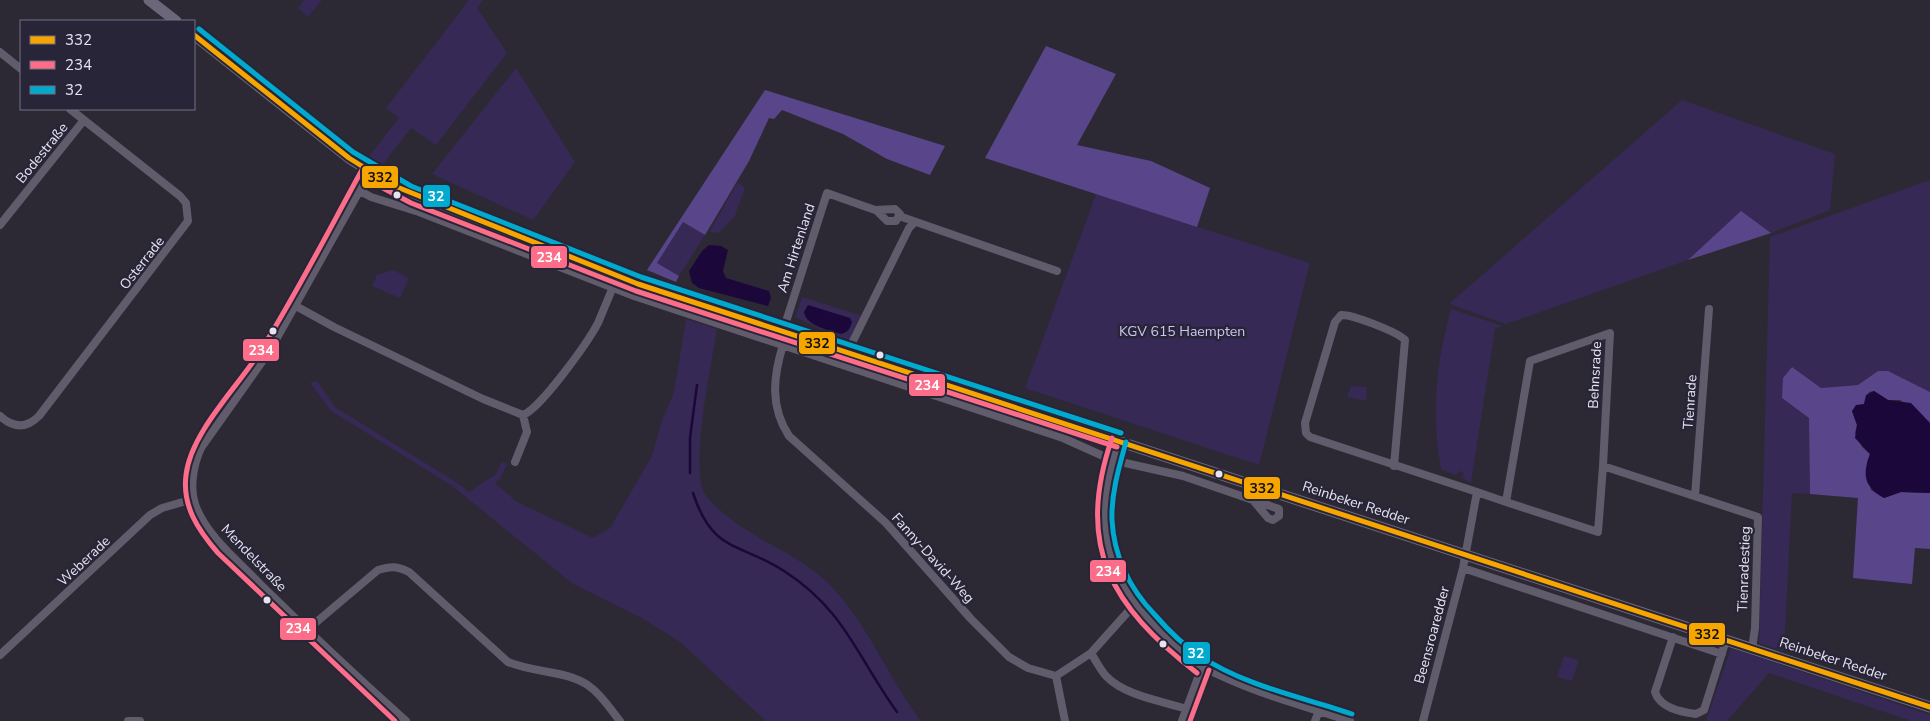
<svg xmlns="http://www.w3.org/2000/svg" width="1930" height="721" font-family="'Nunito Sans',sans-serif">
  <rect width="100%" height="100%" fill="#2c2934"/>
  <path fill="#362955" d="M304 0H322L308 17 298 8Z
    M469 0H483L477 8 507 53 436 145 411 128 380 168 367 159 399 118 386 108Z
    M516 68 575 162 533 220 432 174Z
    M1682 100 1835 154 1830 210 1771 233 1741 212 1688 260 1506 324 1449 304Z
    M1930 180V392L1888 371H1878L1858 385 1821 388 1792 367 1782 398 1809 418 1810 494 1792 493 1784 651 1759 643 1770 237Z
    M738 182 745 188 735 216 719 233 709 232Z
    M1096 194 1310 263 1259 465 1025 388Z
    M683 222 705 235 679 276 657 263Z
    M393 270 409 278 400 298 372 286 377 275Z
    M802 297 863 316 858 320 849 342 795 317Z
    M1451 309 1503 326 1495 329 1471 483 1462 478 1464 473 1459 471 1456 475 1441 469C1431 414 1436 363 1451 309Z
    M686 319 717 329C712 361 689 470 705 494 715 508 731 520 745 529 773 547 804 560 828 583 868 623 887 676 921 721H766L680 642 640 617 573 584 451 485 331 411 310 383 317 381 335 407 456 482 469 492 496 474 502 462 507 464 500 479 495 483 517 502 593 538 610 528 652 456 661 423 674 392Z
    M1351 386 1367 387 1366 401 1347 397Z
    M1731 648 1930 715V721H1911L1769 673 1727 721H1706Z
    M1564 656 1579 660 1572 681 1557 677Z"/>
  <path fill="#59468a" d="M1046 46 1116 74 1077 145 1151 161 1210 188 1197 227 985 158Z
    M765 90 945 146 930 175 887 159 843 134 782 110 774 119 769 118 749 161 705 235 683 222 657 263 679 276 676 282 647 270Z
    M1741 211 1771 233 1688 260Z
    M1792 367 1821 388 1858 385 1878 371H1888L1930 392V423L1900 400H1888L1874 391 1869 392 1864 404 1852 411 1857 425 1855 433 1862 447 1870 454 1867 463 1871 490 1884 498 1901 492 1930 493V549L1915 548 1912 584 1853 578 1858 498 1810 494 1809 418 1782 398 1783 378Z"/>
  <path fill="#1c073a" d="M709 245 721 246 728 250 723 271 726 278 769 291 771 298 768 306 699 288 692 283 689 271 702 251Z
    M808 305 850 318 852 322C850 329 848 332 841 334 829 330 806 326 804 312Z
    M1874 391 1888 400 1911 403 1930 423V493L1901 492 1884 498C1864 487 1862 475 1870 454L1855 438 1857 425 1852 411 1856 405 1864 404 1866 395Z"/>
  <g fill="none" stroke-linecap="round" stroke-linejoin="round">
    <path stroke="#1c073a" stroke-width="2.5" d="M690 473V438L697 385
      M693 493C713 554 740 542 784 571 845 610 857 657 897 712"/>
    <path stroke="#605c6c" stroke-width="8" d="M0 52 21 69
      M370 172 269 352 201 448C193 465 189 489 196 507 208 537 237 560 259 583 307 630 356 676 406 721
      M360 191 371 197 419 212 634 296 1063 438 1112 460 1183 476 1279 509V516L1273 520 1268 518 1252 499
      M899 216 1057 271
      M0 225 84 120
      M294 305 334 327 483 399 523 415C541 408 588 342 598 323 603 311 608 299 613 287
      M783 331 827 193 875 210H876L887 221H896L900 214 895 209 875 210
      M783 345C773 377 770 407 789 436L886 523 971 619 1009 657 1028 668 1056 676 1091 653 1134 605
      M850 353 853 341 909 228 915 222
      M0 416C13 428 26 429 39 416L188 221 186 203 180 196 70 109
      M1119 440C1094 518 1099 573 1159 631 1173 645 1189 660 1207 669 1251 692 1302 705 1350 721
      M515 462 527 432 523 415
      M1394 466 1405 340C1398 332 1351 314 1341 315L1335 322 1305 423 1306 433 1310 437 1477 492
      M1603 466 1598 532 1506 502 1530 361 1610 333 1603 466 1758 517 1755 628 1752 649
      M1695 496 1709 309
      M1463 568 1722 654
      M307 630 378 570C391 566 397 566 409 572L508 662C533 673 567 670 589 686 602 695 610 709 620 721
      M1673 637 1655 692C1660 708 1681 712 1696 714L1704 710 1726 640
      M1091 653C1096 661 1100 669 1106 676 1125 696 1162 701 1187 709
      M0 655 150 515 162 508 193 499
      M1056 676 1065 721
      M128 721H140
      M1182 721 1202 667
      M1315 721 1319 711
      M1423 721 1463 568 1477 492 1506 502"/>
    <path stroke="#6c667b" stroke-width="11" d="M149 0 176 21
      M194 35 349 158 392 185 638 284 1930 707"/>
    <defs>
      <path id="bus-1" d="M194 35 349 158 392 185 638 284 1930 707"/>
      <path id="bus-2" d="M363 168C330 228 299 289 263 347 240 385 191 431 186 475 182 506 198 530 218 553L395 721
        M366 179 411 203 636 291 1117 447
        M1112 438C1075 547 1111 606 1197 673
        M1190 721 1209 670"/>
      <path id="bus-3" d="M199 29 353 152 411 186 641 277 1121 433
        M1126 442C1119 467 1111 494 1112 520 1114 557 1130 589 1155 615 1168 630 1183 645 1200 656 1245 686 1302 697 1352 714"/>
    </defs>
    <use href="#bus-1" stroke="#292538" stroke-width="9"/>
    <use href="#bus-2" stroke="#292538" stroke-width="9"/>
    <use href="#bus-3" stroke="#292538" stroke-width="9"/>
    <use href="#bus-1" stroke="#f7a600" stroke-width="5"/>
    <use href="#bus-2" stroke="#fb6d88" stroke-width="5"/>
    <use href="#bus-3" stroke="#00a9ce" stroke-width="5"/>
  </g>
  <g fill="#e6e4f0" stroke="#292538" stroke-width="2">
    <circle cx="397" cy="195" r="4.5"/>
    <circle cx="273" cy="331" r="4.5"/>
    <circle cx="880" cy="355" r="4.5"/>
    <circle cx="1219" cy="474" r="4.5"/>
    <circle cx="267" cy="600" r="4.5"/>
    <circle cx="1163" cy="644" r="4.5"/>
  </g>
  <g text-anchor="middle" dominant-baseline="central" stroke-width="5" stroke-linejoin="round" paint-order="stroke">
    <g font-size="14" fill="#e6e4f0" stroke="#292538">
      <text transform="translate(42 153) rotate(-51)">Bodestraße</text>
      <text transform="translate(796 248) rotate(-72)">Am Hirtenland</text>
      <text transform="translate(142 263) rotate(-52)">Osterrade</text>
      <text transform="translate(1595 375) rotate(-87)">Behnsrade</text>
      <text transform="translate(1690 402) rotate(-86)">Tienrade</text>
      <text transform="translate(1356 503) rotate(18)">Reinbeker Redder</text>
      <text transform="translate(254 558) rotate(46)">Mendelstraße</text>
      <text transform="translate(933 558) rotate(48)">Fanny-David-Weg</text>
      <text transform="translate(84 561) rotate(-43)">Weberade</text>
      <text transform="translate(1744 569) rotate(-88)">Tienradestieg</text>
      <text transform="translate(1432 635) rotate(-75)">Beensroaredder</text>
      <text transform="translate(1833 659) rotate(18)">Reinbeker Redder</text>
    </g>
    <g font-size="14" fill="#cec6f1" stroke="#292538">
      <text x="1182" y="331">KGV 615 Haempten</text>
    </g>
  </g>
  <g stroke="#292538" stroke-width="2">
    <rect x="361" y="165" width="38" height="24" rx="5" fill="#f7a600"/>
    <rect x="422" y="184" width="29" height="24" rx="5" fill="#00a9ce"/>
    <rect x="530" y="245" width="38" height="24" rx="5" fill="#fb6d88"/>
    <rect x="798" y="331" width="38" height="24" rx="5" fill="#f7a600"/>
    <rect x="242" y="338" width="38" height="24" rx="5" fill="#fb6d88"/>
    <rect x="908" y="373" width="38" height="24" rx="5" fill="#fb6d88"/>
    <rect x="1243" y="476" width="38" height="24" rx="5" fill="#f7a600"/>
    <rect x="1089" y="559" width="38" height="24" rx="5" fill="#fb6d88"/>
    <rect x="279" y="617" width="38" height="24" rx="5" fill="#fb6d88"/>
    <rect x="1688" y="622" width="38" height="24" rx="5" fill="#f7a600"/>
    <rect x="1182" y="641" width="29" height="24" rx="5" fill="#00a9ce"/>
  </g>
  <g font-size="14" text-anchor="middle" font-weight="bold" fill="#fff">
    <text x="436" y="201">32</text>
    <text x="549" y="262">234</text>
    <text x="261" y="355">234</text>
    <text x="927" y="390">234</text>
    <text x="1108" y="576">234</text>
    <text x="298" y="633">234</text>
    <text x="1196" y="658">32</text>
  </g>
  <g font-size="14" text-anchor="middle" font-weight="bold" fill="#111">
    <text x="380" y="182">332</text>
    <text x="817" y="348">332</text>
    <text x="1262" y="493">332</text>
    <text x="1707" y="639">332</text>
  </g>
  <rect x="20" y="20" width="175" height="90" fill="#292538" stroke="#757182"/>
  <rect x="30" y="36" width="25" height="8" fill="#f7a600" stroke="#757182"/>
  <text x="65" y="45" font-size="15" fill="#e6e4f0">332</text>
  <rect x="30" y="61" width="25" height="8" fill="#fb6d88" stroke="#757182"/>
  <text x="65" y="70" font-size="15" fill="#e6e4f0">234</text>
  <rect x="30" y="86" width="25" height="8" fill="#00a9ce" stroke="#757182"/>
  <text x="65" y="95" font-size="15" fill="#e6e4f0">32</text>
</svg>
